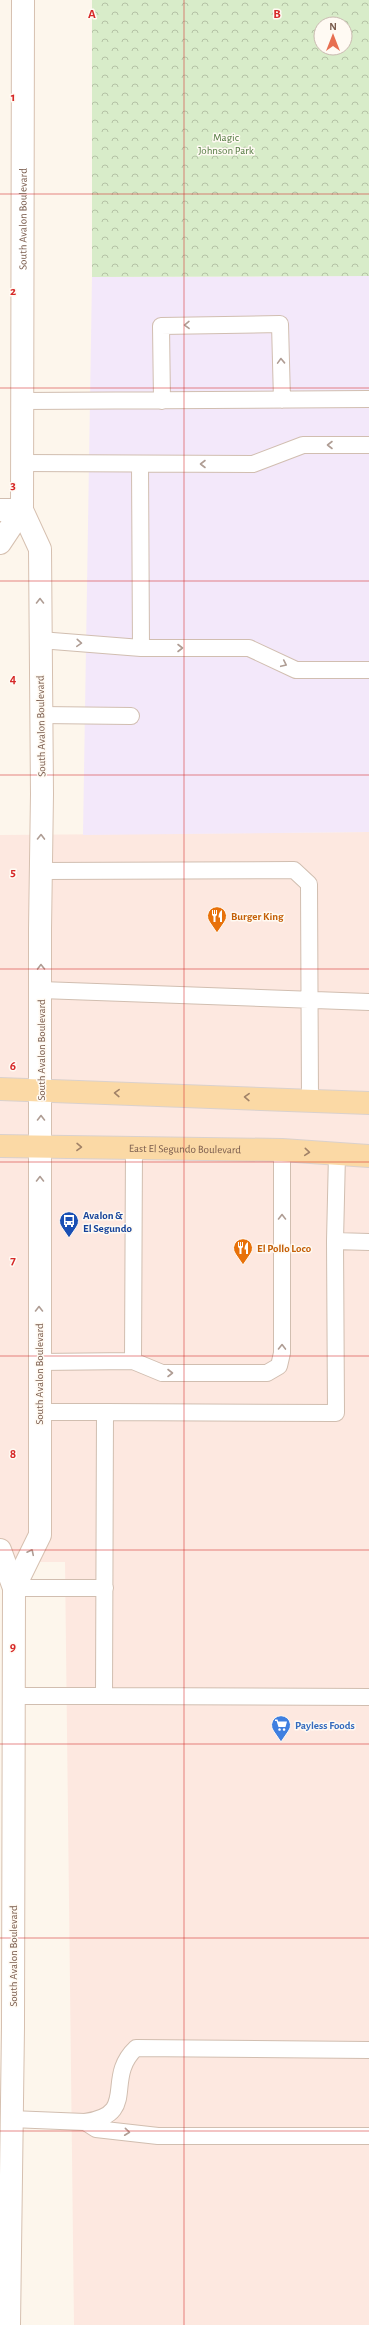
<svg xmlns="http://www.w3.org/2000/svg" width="369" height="2325" font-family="'Alegreya Sans',sans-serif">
  <defs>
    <pattern id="forest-crowns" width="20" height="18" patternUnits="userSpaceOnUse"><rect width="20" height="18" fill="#d8ecc9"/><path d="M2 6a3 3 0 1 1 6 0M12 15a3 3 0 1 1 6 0" fill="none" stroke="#b4c2a5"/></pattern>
  </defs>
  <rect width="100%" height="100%" fill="#fdf6ec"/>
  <path fill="#fde8e0" d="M369 832V2325H74L65 1562H0V835Z"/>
  <path fill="#f3e8fa" d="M369 276V832L83 835 92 277Z"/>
  <path fill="url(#forest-crowns)" fill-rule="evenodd" d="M92 0H369V276L92 277ZM321 24H345V48H321Z"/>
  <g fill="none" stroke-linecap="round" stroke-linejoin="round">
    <defs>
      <path id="service" d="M22 401 369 399
        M162 401 161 326 280 324 282 400
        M22 463 253 464 303 445H369
        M140 464 141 648
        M40 640 141 648H249L296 670H369
        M41 715 131 716
        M40 871 294 870 309 884 310 1100
        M41 990 369 1002
        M337 1154 335 1241 369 1242
        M335 1241 336 1413 105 1412 104 1696 369 1697
        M133 1361 162 1373H267L279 1366 282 1353V1150
        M39 1362 133 1361 134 1148
        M39 1412H105
        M14 1588H105
        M14 1696H104
        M11 2119 85 2122 96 2129 158 2136H369
        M85 2122C140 2114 103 2079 136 2048L369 2050"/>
      <path id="minor" d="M0 510H22"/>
      <g id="secondary">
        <path d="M0 543 22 510"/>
        <path d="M0 1550 14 1588 13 2027 9 2325"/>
        <path id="s1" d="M14 1588 40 1535V929L42 794 40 549 22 510 23 0"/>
      </g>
      <g id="primary">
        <path d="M0 1089 369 1103"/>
        <path id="s2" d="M0 1146 282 1150 369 1156"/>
      </g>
    </defs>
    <use href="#service" stroke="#d1beb0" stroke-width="18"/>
    <use href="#minor" stroke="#d1beb0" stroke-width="24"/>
    <use href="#secondary" stroke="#d6c0b0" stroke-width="24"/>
    <use href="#primary" stroke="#dad1cd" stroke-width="24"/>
    <use href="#service" stroke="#fff" stroke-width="16"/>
    <use href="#minor" stroke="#fff" stroke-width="22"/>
    <use href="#secondary" stroke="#fff" stroke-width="22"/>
    <use href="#primary" stroke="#fbd9a5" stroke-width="22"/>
  </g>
  <defs><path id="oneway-chevron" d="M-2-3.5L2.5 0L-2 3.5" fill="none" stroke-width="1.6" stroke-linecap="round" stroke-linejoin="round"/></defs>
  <g stroke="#af9d94">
    <use href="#oneway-chevron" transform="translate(187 325) rotate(179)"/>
    <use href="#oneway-chevron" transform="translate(281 361) rotate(-92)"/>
    <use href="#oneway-chevron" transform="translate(330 445) rotate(180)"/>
    <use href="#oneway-chevron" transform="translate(203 464) rotate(180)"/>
    <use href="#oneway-chevron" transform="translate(40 601) rotate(-90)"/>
    <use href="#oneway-chevron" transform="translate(79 643) rotate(4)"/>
    <use href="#oneway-chevron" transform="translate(180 648)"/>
    <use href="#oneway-chevron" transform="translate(284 664) rotate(25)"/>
    <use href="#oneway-chevron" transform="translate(41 837) rotate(-89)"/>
    <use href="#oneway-chevron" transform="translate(41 967) rotate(-91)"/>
    <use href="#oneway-chevron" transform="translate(41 1118) rotate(-90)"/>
    <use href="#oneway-chevron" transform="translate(40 1179) rotate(-90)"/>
    <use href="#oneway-chevron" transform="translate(282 1217) rotate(-90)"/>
    <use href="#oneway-chevron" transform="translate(39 1309) rotate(-90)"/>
    <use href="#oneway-chevron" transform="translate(282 1347) rotate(-89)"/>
    <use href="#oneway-chevron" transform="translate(170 1373)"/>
    <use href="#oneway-chevron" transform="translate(31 1552) rotate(-64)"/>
    <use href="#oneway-chevron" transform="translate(127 2132) rotate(6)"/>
  </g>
  <g stroke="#a18267">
    <use href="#oneway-chevron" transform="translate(117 1093) rotate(-178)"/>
    <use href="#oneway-chevron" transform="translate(247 1097) rotate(-178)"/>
    <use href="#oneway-chevron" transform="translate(79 1147) rotate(1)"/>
    <use href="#oneway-chevron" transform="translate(307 1152) rotate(5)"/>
  </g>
  <path fill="none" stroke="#d62828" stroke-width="1" stroke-opacity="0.55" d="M184 0V2325M0 194H369M0 388H369M0 581H369M0 775H369M0 969H369M0 1162H369M0 1356H369M0 1550H369M0 1744H369M0 1938H369M0 2131H369"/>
  <defs>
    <symbol id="restaurant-pin" viewBox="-11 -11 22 30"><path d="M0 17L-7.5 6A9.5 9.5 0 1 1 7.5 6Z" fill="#e8710a" stroke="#fffaf3"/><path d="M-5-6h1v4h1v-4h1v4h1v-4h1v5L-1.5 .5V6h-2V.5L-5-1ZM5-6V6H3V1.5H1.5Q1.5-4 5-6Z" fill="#fff"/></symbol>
    <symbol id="bus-pin" viewBox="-11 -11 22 30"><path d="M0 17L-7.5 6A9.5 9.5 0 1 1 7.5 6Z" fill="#1a4fb4" stroke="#fffaf3"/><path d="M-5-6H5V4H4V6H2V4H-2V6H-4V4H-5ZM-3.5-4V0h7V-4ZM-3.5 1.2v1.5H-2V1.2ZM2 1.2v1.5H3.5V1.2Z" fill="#fff"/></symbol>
    <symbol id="supermarket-pin" viewBox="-11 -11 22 30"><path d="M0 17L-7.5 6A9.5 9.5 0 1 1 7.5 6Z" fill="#3f7fe0" stroke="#fffaf3"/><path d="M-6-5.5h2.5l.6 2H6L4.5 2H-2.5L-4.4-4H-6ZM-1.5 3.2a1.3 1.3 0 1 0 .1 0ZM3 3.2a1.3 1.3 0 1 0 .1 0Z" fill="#fff"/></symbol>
  </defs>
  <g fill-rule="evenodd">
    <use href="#restaurant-pin" x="206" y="905" width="22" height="30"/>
    <use href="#bus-pin" x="58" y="1210" width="22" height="30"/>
    <use href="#restaurant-pin" x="232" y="1237" width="22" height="30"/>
    <use href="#supermarket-pin" x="270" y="1714" width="22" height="30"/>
  </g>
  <g text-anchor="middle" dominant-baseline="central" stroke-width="3" stroke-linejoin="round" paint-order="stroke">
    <g font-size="11" fill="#537a41" stroke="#fffaf3">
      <text x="226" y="137">Magic<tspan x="226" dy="13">Johnson Park</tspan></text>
    </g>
    <g font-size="11" fill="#7a5c4d" stroke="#fffaf3">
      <text stroke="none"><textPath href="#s1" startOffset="1379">South Avalon Boulevard</textPath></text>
      <text transform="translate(41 726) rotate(-91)">South Avalon Boulevard</text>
      <text transform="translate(41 1050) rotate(-90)">South Avalon Boulevard</text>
      <text stroke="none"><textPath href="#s2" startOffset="185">East El Segundo Boulevard</textPath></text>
      <text transform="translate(39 1374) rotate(-90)">South Avalon Boulevard</text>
      <text transform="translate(13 1956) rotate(-90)">South Avalon Boulevard</text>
    </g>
    <g font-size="11" font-weight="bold" fill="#c56008" stroke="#fffaf3" text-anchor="start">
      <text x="231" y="916">Burger King</text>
      <text x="257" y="1248">El Pollo Loco</text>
    </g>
    <g font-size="11" font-weight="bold" fill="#164399" stroke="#fffaf3" text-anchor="start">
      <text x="83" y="1215">Avalon &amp;<tspan x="83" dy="13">El Segundo</tspan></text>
    </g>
    <g font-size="11" font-weight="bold" fill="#366cbe" stroke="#fffaf3" text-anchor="start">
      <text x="295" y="1725">Payless Foods</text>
    </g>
  </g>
  <g font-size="13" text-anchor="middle" font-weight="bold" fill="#d62828" stroke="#fffaf3" stroke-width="3" stroke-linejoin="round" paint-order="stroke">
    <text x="92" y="18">A</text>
    <text x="277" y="18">B</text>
    <text x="13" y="101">1</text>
    <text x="13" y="295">2</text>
    <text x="13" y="489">3</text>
    <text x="13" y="683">4</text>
    <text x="13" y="876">5</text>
    <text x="13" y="1070">6</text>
    <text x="13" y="1264">7</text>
    <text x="13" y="1458">8</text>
    <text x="13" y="1651">9</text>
  </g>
  <g transform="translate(333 36)"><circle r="19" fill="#fffaf3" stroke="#cabbb1"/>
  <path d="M0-3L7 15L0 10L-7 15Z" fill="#e76f51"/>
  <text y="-6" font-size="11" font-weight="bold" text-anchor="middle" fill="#7a5c4d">N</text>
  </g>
</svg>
